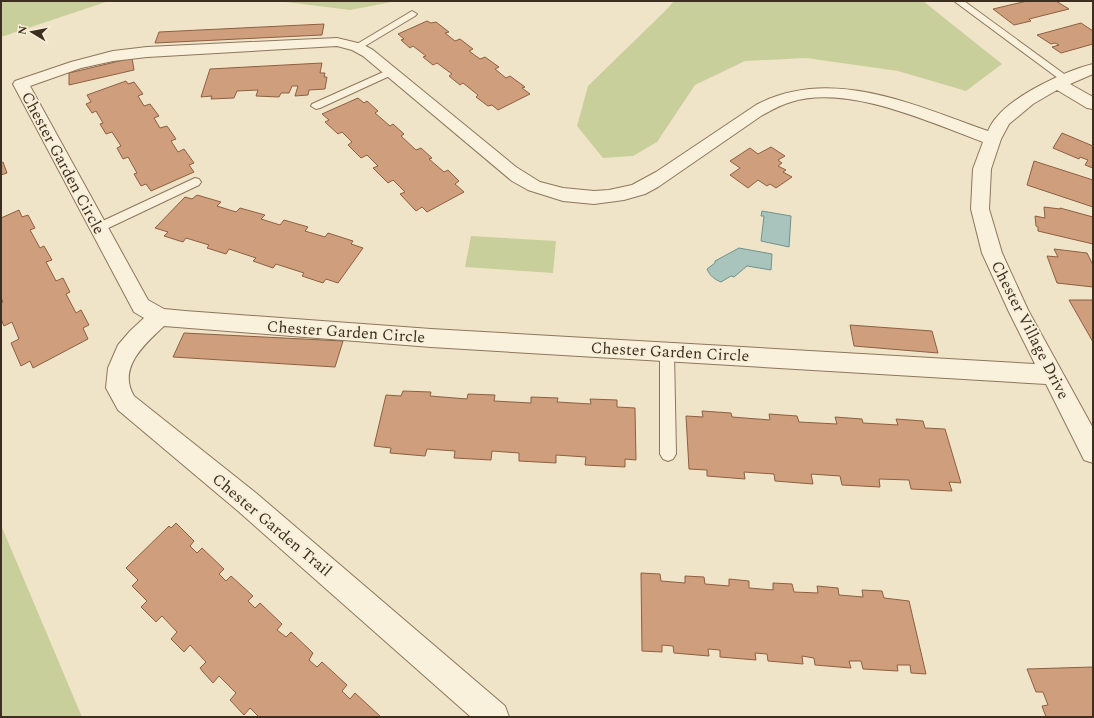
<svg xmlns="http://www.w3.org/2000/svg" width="1094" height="718" font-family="Spectral,serif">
  <rect width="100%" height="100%" fill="#f0e4c8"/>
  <path fill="#c9cf9b" d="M1 1H109L1 37Z
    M277 1H397L350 10Z
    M674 1H923L1002 64 966 91 898 71 806 58 745 61 695 85 657 142 633 156 603 158 577 126 588 86 667 9Z
    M471 236 556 241 553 273 465 267Z
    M1 525 82 717H1Z"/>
  <path fill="#a9c4bc" stroke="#6f938a" d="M762 211 791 216 789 247 761 241 764 216H761Z
    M739 248 772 254 771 270 747 266 734 277 731 276 721 282C714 279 710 276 707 269L715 263V261Z"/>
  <path fill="#cf9f7d" stroke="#8d5f41" d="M1027 1H1056L1069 9 1029 19 1031 21 1014 25 993 9Z
    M427 21 431 23 436 22 449 32 445 33 455 41 460 39 473 49 469 51 480 59 485 57 499 67 495 69 506 78 510 76 525 87 522 88 530 94 498 110 492 105 488 106 476 97 478 95 463 83 460 85 449 76 452 74 437 63 433 65 423 57 426 56 413 46 410 48 401 40 404 39 398 34Z
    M1081 23 1093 31V44L1061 53 1052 47 1059 45 1055 43 1051 44 1037 35Z
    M324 24 322 35 155 43 159 32Z
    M132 58 134 70 69 85V73Z
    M322 63 320 73H325L324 77H327L325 89 309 90 308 95 295 96 298 86H292L289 93H281L279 97 256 96 258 90 237 91 234 98 211 99 212 96 201 97 210 69Z
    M126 81 128 84 134 82 143 94 138 96 144 106 150 104 159 116 154 118 160 128 167 126 176 139 171 141 178 152 184 149 194 163 189 165 194 172 151 191 146 184 141 186 134 174 137 173 128 157 123 159 117 148 121 146 112 132 106 134 100 124 103 123 96 111 92 113 86 104 91 102 87 95Z
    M358 98 364 103 367 101 378 111 375 113 390 126 393 124 404 134 401 136 416 150 421 148 432 158 429 159 444 172 448 170 459 181 455 184 464 192 427 212 422 207 416 211 400 194 405 192 393 180 388 183 373 168 378 166 367 155 361 158 348 145 352 142 342 132 338 134 325 122 329 120 322 114Z
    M1062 133 1093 146V168L1085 165 1088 160 1080 157 1079 159 1053 148Z
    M771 147 785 156 778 160 782 163 778 166 786 170 783 172 792 177 776 188 770 184 767 186 758 180 748 188 730 175 740 168 730 161 750 148 758 154Z
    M1034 161 1093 180V207L1027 185Z
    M3 162 7 173 1 175V163Z
    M197 195 221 202 217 206 236 212 240 208 265 215 261 219 280 225 284 220 308 227 305 231 325 237 328 233 353 241 351 244 363 248 338 283 326 279 323 283 302 276 304 273 276 264 273 268 253 261 256 258 229 249 226 254 207 248 209 245 186 238 183 242 164 236 168 232 155 228 185 197 192 199Z
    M1044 207 1060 209V208L1093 217V244L1038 231V227L1036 226 1035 216 1045 218Z
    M19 210 22 217 28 215 35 228 30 230 40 248 44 246 52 260 46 262 56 281 63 278 70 292 66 294 76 313 81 310 89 325 83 328 88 339 33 368 30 361 21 366 11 343 19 339 12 322 4 326 1 319V303L3 302 1 298V218Z
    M1054 249 1087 253 1093 265V287L1057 283 1047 256 1058 257Z
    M1069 300H1093V342Z
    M850 325 932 331 938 353 854 346Z
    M184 333 343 341 335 367 173 357Z
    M403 391 431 392 430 396 467 399 468 394 495 395 494 401 531 403V397L558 398 557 402 591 404 590 399 617 400V407L635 408 636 460 625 459V467L585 465 586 457 556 455V463L519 461V453L492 451 491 460 454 458 455 451 427 449 425 456 390 453 391 448 374 446 386 395 401 396Z
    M702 411 731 413 732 417 770 420 769 414 797 416 799 422 837 424 835 417 862 419 863 423 898 425 896 419 923 421 925 428 945 429 961 483 949 482 952 491 911 489 909 480 879 479 880 487 842 485 840 476 811 474 813 484 775 481 774 474 744 472 745 479 707 476V470L689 469 686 416 703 417Z
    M176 523 194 541 190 546 197 553 202 548 224 569 219 574 226 581 231 576 253 596 248 601 255 608 260 603 282 624 277 630 286 637 291 632 313 653 309 660 317 667 322 662 347 685 342 691 350 699 355 693 381 717H259L250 708 244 715 230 700 236 693 219 676 213 683 203 672 200 668 206 662 190 645 184 652 171 639 177 632 162 616 156 622 141 607 147 601 132 586 138 580 126 568 169 526 171 528Z
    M641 573 660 574 661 581 685 583V576L704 577 705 584 729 586V579L749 581V588L773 590V583L792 584 794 592 818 593 817 586 838 588 839 595 863 597 862 590 882 591 884 598 909 601 926 674 911 673 910 665H897L898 671 863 669 861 661H849L851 668 815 665 814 658 802 656 803 664 768 661 767 654 755 653 756 660 720 657V650L708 649 709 656 674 653 673 646 662 645V652L642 651Z
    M1093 667V717H1046L1042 706 1048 705 1043 692H1036L1027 669Z"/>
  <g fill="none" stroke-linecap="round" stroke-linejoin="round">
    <defs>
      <path id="lane" d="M954 1H964L1071 79 1066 82 1062 81Z
        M412 11 417 14 415 16 360 49 357 50 352 47Z
        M390 69 394 70 395 72 394 74 320 108 316 109 311 106 312 104Z
        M195 178 199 179 201 182 199 185 102 231 98 232 94 231 92 228 94 225Z
        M667 346 672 348 674 352 676 454 673 459 668 461 663 459 660 454V352L662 348Z"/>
      <path id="street" d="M337 38 362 44 373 50 516 167 540 182 563 188 594 191 609 190 632 185 656 172 756 105C831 65 916 106 988 131 990 127 992 122 996 118 1014 95 1065 71 1093 64V74L1070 84 1093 97V109L1087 108 1057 90 1033 104 1009 124 1001 139 991 169 989 209 1002 253 1028 310 1093 428V463L1084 460 1046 384 431 347 164 326C145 344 117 368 134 396L256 493 505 706 509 717H471L238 511 118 410 106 388 108 368 118 345 130 331 144 318 134 312 13 84 15 81 71 62 113 51 147 47ZM337 46 352 50 363 56 512 181 528 190 563 201 594 204 624 200 645 194 658 187 761 116C770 111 780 105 791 102 848 84 929 122 983 142L973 169 971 209 982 253 1009 312 1035 364 431 329 185 311 164 309 148 300 30 86 81 68 113 61 147 57Z"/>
    </defs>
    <use href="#lane" stroke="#8d765c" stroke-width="2"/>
    <use href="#street" stroke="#8d765c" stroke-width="2"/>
    <use href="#lane" fill="#faf1dc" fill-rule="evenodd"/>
    <use href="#street" fill="#faf1dc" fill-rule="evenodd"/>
  </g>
  <g text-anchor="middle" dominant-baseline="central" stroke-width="3.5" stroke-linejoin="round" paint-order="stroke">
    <g font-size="16" fill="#3d2e20" stroke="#f7eed8">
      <text transform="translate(63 163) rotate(62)">Chester Garden Circle</text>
      <text transform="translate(1030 330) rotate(63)">Chester Village Drive</text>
      <text transform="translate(346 332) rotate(4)">Chester Garden Circle</text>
      <text transform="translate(670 352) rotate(3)">Chester Garden Circle</text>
      <text transform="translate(272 525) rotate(40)">Chester Garden Trail</text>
    </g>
  </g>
  <rect width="1094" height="718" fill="none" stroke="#3d2e20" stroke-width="4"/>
  <g transform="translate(32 32) rotate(280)" stroke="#f7eed8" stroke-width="3" paint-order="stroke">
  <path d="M0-3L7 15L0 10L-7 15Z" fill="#3d2e20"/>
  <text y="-6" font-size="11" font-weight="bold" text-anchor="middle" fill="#3d2e20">N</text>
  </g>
</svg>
